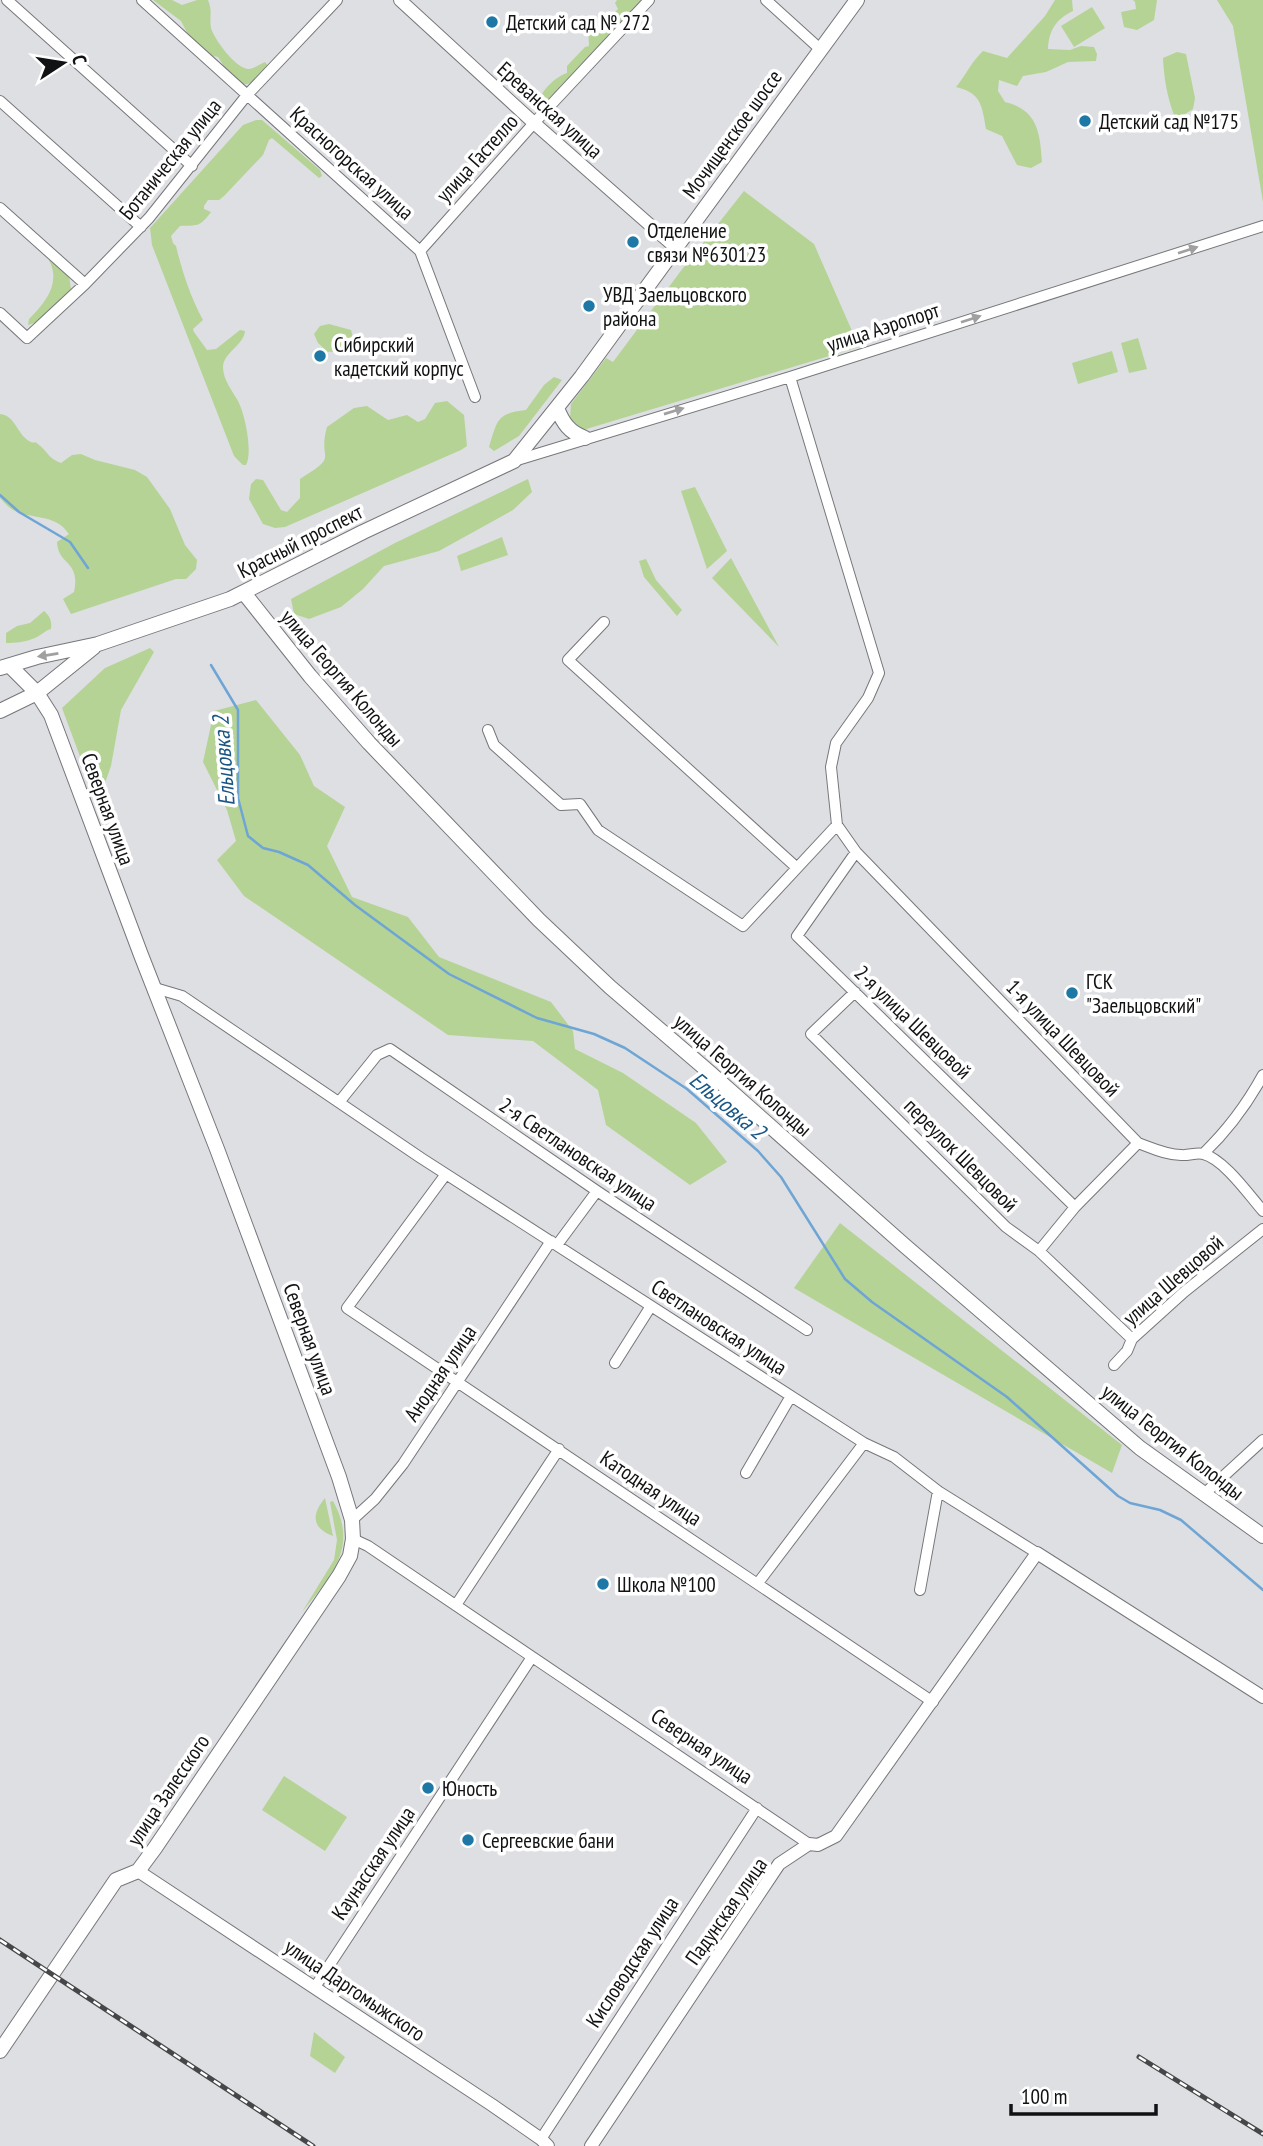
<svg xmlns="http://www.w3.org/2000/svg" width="1263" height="2146" font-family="'PT Sans Narrow',sans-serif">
  <rect width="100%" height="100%" fill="#dddfe3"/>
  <path fill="#b5d395" d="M153 0H172L182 5 197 0H208C213 12 209 17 211 28 214 39 236 69 249 69 254 69 260 64 265 62L268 66C262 76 248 91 235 81 228 75 223 64 218 57L197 52 181 21Z
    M617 0H645L544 106 538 103C541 91 555 77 567 73V66L585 47 589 46 588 26 597 30 618 9 615 3Z
    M1055 0H1072L1073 11C1056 19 1049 30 1048 49L1070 50 1081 46 1094 47 1097 54 1096 61 1068 62 1046 72 1023 76 1017 86 999 80 998 91 1005 102C1038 110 1040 133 1042 162L1031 168 1017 165 1002 136 986 129C982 105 981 93 956 87 966 75 972 61 983 51L1007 58 1045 16Z
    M1133 0H1157L1154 20 1137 30 1124 27 1121 12 1136 9 1135 2Z
    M1217 0H1263V202L1233 26Z
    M1092 7 1105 28 1074 47 1061 26Z
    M1177 52 1186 54 1195 98 1193 109 1182 116 1174 115C1167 96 1164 78 1163 58Z
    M256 120H262L320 170 322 176 319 178 272 138 269 140 263 155 224 196 219 200H208L204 206V209L211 212C199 228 197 225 180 226L171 236 173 243 176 246C182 271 190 296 203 320L193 329 194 332 207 350 216 349 240 330 245 331C244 345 223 353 223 367 223 380 232 390 238 401 245 414 253 452 246 465H243L234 456 152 245 150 228 243 125Z
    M744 191 814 244 859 347 583 430 570 418 571 404 606 358 613 362 680 272Z
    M52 257 69 276 71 289C59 305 47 320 28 325L29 319C46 302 61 283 49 260Z
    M329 324 351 330 355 345 352 354C344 356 337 351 328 352L318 343 314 334 320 326Z
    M1138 338 1147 369 1129 373 1121 343Z
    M1112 351 1118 372 1078 384 1072 363Z
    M554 377 562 380 519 436 494 451 489 447C497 422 496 413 526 410L544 385Z
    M447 401 464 415 467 446 461 450 285 527 275 528 263 524 249 499 251 484 256 479 263 480 281 510 287 512 300 498V479C341 454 317 462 327 427L354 408 367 406 388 420 407 415 418 422 425 419 435 403Z
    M0 414C15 415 17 434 29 441 36 445 33 439 39 445 48 452 49 459 61 463L72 455 81 454 95 460 135 470 147 477 170 509 185 545 197 560 196 569 186 579H176L71 614 63 599 74 592C81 560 58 566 57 542L69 534C55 513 32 520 13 510 8 507 4 502 0 498Z
    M528 479 532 492 513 510 439 551 384 566 363 589 341 607 309 619 294 614 291 599 395 543Z
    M695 487 727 551 707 569 681 491Z
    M502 537 508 555 461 571 457 556Z
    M731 558 779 647 712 578Z
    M646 559 656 580 682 610 677 616 644 577 639 561Z
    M44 611C50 616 52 621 51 629 44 631 42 635 35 638 26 642 16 643 6 643V633L17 626 30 623Z
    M150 648 154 652 121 710 111 766 105 783 91 786 62 708 105 668Z
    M256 700 300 755 314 786 345 807 327 846 352 897 408 917 439 957 551 1002 573 1031 575 1049 623 1073 696 1123 727 1162 690 1185 606 1125 598 1090 533 1041 448 1035 244 896 217 860 236 841 227 810 203 762 214 711Z
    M840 1223 1122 1445 1112 1473 794 1288Z
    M325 1498 333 1536C312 1528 311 1515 325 1498Z
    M333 1501C359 1548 331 1576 302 1612L334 1560 337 1540 330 1502Z
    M284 1776 347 1817 325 1851 262 1810Z
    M314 2032 345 2057 335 2073 310 2056Z"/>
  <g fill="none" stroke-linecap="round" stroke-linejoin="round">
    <path stroke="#6ea5d5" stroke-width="2.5" d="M0 495 19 512 70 542 88 568
      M211 665 238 710V798L248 836 263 848 279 852 308 865 355 905 449 974 537 1018 594 1034 625 1048 687 1089 758 1151 781 1177 845 1279 872 1302 1007 1397 1118 1496 1130 1503 1160 1510 1181 1520 1263 1590"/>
    <defs>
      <path id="minor" d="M7 0 192 166
        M142 0 420 251 475 397
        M766 0 820 49
        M0 101 141 227
        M0 208 85 284
        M420 251 534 123 649 0
        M0 313 27 338 85 284 149 218 247 95 337 0
        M790 377 879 673 868 698 836 743 831 767 837 825 856 852 1138 1143C1152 1148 1166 1155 1181 1155 1188 1156 1197 1152 1203 1154 1224 1159 1249 1195 1263 1211
        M514 461 790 377 1263 226
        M604 622 568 660 796 867
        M488 730 494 745 561 805 580 804 598 830 743 926 837 825
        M856 852 797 936 1075 1207
        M155 988 182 996 421 1158 864 1443 894 1457 938 1491 1037 1553
        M855 992 811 1034 1006 1227 1039 1251 1132 1339
        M340 1101 377 1055 390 1049 597 1191 807 1330
        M1203 1154C1228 1130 1246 1106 1263 1075
        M446 1174 347 1308 933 1702
        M557 1245 597 1191
        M1039 1251 1075 1207 1138 1143
        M615 1363 651 1306
        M1114 1365 1127 1351 1132 1339 1184 1292 1263 1229
        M746 1473 791 1396
        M1203 1495 1263 1440
        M352 1520 375 1499 403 1464 551 1241
        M353 1539 368 1546 809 1844
        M758 1583 864 1443
        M920 1590 938 1491
        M456 1605 559 1449
        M315 1987 532 1657
        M541 2139 757 1808"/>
      <path id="tertiary" d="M400 0 534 123 675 247
        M138 1871 492 2105 541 2139 548 2146
        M591 2146 779 1864 809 1844 818 1845 836 1836 1037 1553 1263 1697"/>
      <path id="secondary" d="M557 408C563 423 569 432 585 438
        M244 593 310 676 369 743 539 920 610 987 708 1071 904 1245 1140 1448 1263 1536
        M0 668 37 657 98 644 230 599 363 532 514 461 582 376 857 0
        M0 711 37 693 94 647
        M0 2051 116 1880 138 1871 155 1848 339 1576 350 1556 353 1539 352 1520 339 1477 217 1149 141 955 51 715 37 693 10 666"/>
    </defs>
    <use href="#minor" stroke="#76777a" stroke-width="12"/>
    <use href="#tertiary" stroke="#76777a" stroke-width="14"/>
    <use href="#secondary" stroke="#76777a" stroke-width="16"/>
    <use href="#minor" stroke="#fff" stroke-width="10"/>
    <use href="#tertiary" stroke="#fff" stroke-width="12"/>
    <use href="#secondary" stroke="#fff" stroke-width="14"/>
    <defs>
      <path id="rail" d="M0 1940 313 2146
        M1139 2057 1263 2134"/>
    </defs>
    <use href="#rail" stroke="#464749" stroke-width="5"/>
    <use href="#rail" stroke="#fff" stroke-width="2.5" stroke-dasharray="8" stroke-linecap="butt"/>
  </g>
  <defs><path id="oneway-solid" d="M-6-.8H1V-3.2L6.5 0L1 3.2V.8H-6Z" transform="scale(1.75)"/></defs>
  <g fill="#a0a0a1">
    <use href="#oneway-solid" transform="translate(1188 250) rotate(-18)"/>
    <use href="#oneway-solid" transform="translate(971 319) rotate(-18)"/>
    <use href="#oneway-solid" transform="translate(674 411) rotate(-17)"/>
    <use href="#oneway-solid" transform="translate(48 655) rotate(171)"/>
  </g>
  <g fill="#1e78a6" stroke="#fff" stroke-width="2.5">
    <circle cx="492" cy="22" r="7"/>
    <circle cx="1085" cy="121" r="7"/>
    <circle cx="633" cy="242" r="7"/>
    <circle cx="589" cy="306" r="7"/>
    <circle cx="320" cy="356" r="7"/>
    <circle cx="1072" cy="993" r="7"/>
    <circle cx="603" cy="1584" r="7"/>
    <circle cx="428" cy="1788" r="7"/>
    <circle cx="468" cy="1840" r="7"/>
  </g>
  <g text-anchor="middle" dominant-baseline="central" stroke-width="7" stroke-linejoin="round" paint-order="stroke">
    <g font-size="21" fill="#111213" stroke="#fff" text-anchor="start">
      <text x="506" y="22">Детский сад № 272</text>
      <text x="1099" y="121">Детский сад №175</text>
      <text x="647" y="230">Отделение<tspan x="647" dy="24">связи №630123</tspan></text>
      <text x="603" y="294">УВД Заельцовского<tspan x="603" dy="24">района</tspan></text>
      <text x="334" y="344">Сибирский<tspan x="334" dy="24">кадетский корпус</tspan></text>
      <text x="1086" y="981">ГСК<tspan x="1086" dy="24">"Заельцовский"</tspan></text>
      <text x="617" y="1584">Школа №100</text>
      <text x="442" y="1788">Юность</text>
      <text x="482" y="1840">Сергеевские бани</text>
    </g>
    <g font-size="21" fill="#111213" stroke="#fff">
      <text transform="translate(550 110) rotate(42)">Ереванская улица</text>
      <text transform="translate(732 134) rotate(-54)">Мочищенское шоссе</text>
      <text transform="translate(477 158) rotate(-48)">улица Гастелло</text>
      <text transform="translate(170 159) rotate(-51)">Ботаническая улица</text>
      <text transform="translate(352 163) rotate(42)">Красногорская улица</text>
      <text transform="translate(883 327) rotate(-18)">улица Аэропорт</text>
      <text transform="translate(300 541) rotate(-27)">Красный проспект</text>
      <text transform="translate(342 678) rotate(49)">улица Георгия Колонды</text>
      <text transform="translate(108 809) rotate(70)">Северная улица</text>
      <text transform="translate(913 1022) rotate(44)">2-я улица Шевцовой</text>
      <text transform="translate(1063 1038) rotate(46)">1-я улица Шевцовой</text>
      <text transform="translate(743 1075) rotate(41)">улица Георгия Колонды</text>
      <text transform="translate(578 1154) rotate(34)">2-я Светлановская улица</text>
      <text transform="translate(961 1155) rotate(45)">переулок Шевцовой</text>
      <text transform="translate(1173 1280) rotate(-41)">улица Шевцовой</text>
      <text transform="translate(719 1327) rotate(33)">Светлановская улица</text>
      <text transform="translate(310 1339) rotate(70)">Северная улица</text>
      <text transform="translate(440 1373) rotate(-56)">Анодная улица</text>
      <text transform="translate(1173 1442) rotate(38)">улица Георгия Колонды</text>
      <text transform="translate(651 1488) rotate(34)">Катодная улица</text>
      <text transform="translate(702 1746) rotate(34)">Северная улица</text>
      <text transform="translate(168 1790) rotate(-56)">улица Залесского</text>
      <text transform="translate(373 1863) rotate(-56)">Каунасская улица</text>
      <text transform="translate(726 1911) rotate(-55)">Падунская улица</text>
      <text transform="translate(632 1962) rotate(-57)">Кисловодская улица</text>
      <text transform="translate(355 1990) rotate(34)">улица Даргомыжского</text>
    </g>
    <g font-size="23" font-style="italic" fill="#195684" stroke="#fff">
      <text transform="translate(223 761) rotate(-94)">Ельцовка 2</text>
      <text transform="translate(728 1105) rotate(40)">Ельцовка 2</text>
    </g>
  </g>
  <g transform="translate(63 63) rotate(78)" stroke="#ffffff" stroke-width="5" paint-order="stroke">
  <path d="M0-5L12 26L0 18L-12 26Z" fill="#111213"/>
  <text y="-10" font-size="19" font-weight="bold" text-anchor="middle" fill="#111213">С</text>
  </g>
  <path d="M1011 2104v10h145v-10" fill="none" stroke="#111213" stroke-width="3.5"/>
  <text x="1021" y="2104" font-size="21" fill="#111213" stroke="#ffffff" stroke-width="5" paint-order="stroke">100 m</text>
</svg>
